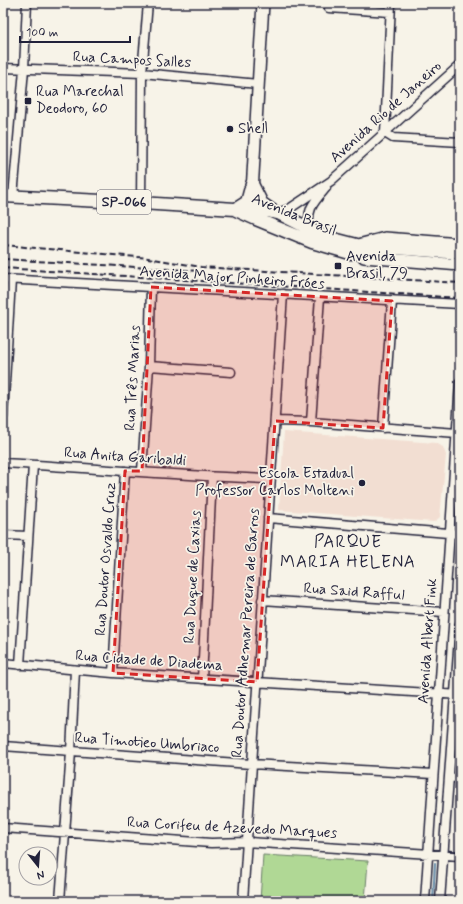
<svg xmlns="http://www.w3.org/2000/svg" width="463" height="904" font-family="Mynerve,sans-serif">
  <rect width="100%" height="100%" fill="#f7f3e8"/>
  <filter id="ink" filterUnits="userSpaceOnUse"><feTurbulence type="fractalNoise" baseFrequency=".025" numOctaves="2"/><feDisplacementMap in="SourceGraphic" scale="8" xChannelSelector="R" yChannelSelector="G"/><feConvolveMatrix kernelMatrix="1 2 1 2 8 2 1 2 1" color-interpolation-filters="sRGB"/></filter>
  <g filter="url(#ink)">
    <path fill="#f2ded2" d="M284 432 436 443 443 447 446 455 440 517 434 522 279 510Z"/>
    <path fill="#b0d895" stroke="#697d68" d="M263 855 368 861 365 901H260Z"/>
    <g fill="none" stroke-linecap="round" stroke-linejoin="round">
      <path stroke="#6086a4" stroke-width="2" d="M433 901 435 863"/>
      <defs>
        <path id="minor" d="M391 3 385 133 393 138 460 142
          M329 8 390 12
          M3 68 142 73 258 84
          M13 197 24 69 27 3
          M141 203 142 73 148 3
          M278 213 289 209 331 181 460 65
          M310 230C306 209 313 203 326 188
          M3 279 460 304
          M149 366 231 372
          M3 417 11 280
          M275 421 311 422 457 433
          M311 422 320 297
          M383 428 392 301
          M3 463C92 468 181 476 270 479
          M142 471 149 366 151 287
          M268 518 460 534
          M3 535 28 536
          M262 600 444 612
          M3 663 113 673 460 695
          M20 665 33 465
          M113 673 125 471
          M202 679 212 477
          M3 746 251 764 433 774
          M449 777 460 778
          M3 828 211 843 247 842 460 856
          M60 901 71 752 75 670
          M243 901 283 294
          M425 901 460 382
          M440 901 460 624"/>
        <path id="major" d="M253 185 262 203 275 212
          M252 192 263 3
          M362 244 385 238 460 244
          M364 257 460 265"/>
        <path id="highway" d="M3 196 141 203 235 209 253 208 278 213 326 237 357 245 460 253
          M236 209 247 202 252 184
          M236 210 256 219 312 242 350 253H376"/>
      </defs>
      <use href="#minor" stroke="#22223b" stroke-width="11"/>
      <use href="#major" stroke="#22223b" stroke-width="14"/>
      <use href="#highway" stroke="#22223b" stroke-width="15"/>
      <use href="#minor" stroke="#f7f3e8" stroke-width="8"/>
      <use href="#major" stroke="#f7f3e8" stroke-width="11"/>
      <use href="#highway" stroke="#f7f3e8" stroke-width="12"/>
      <path stroke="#22223b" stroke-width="2" stroke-dasharray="6 3" stroke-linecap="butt" d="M3 245 148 258 201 267 460 283
        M3 259 201 271
        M3 268 460 298"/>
    </g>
  </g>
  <path fill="#d62828" fill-opacity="0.2" stroke="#d62828" stroke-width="3" stroke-dasharray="8 5" stroke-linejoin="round" d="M151 287 392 301 383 428 275 421 257 682 113 673 125 471H142Z"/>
  <g fill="#22223b" stroke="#f7f3e8" stroke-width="1.5">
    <rect x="24" y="97" width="8" height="8" rx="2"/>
    <circle cx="230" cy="129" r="4"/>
    <rect x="334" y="262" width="8" height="8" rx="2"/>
    <circle cx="362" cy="483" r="4"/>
  </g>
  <g text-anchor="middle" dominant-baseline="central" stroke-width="3.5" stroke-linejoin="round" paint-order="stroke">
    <rect fill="#f7f3e8" stroke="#62616f" stroke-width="1" x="97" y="190" width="54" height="24" rx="3"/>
    <g font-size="14" font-weight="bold" fill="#22223b">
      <text x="124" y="202">SP-066</text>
    </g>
    <g font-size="15" fill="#22223b" stroke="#f7f3e8">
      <text transform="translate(132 60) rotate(3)">Rua Campos Salles</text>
      <text transform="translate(386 112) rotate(-42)">Avenida Rio de Janeiro</text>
      <text transform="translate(294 215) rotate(22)">Avenida Brasil</text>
      <text transform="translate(232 278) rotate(4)">Avenida Major Pinheiro Fróes</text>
      <text transform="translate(133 378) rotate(-87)">Rua Três Marias</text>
      <text transform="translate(125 457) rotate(4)">Rua Anita Garibaldi</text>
      <text transform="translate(106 559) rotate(-86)">Rua Doutor Osvaldo Cruz</text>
      <text transform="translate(193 577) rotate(-87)">Rua Duque de Caxias</text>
      <text transform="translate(354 592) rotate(4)">Rua Said Rafful</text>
      <text transform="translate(246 633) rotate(-86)">Rua Doutor Adhemar Pereira de Barros</text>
      <text transform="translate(428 641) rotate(-86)">Avenida Albert Fink</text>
      <text transform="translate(149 661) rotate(4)">Rua Cidade de Diadema</text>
      <text transform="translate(147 743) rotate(4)">Rua Timotieo Umbriaco</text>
      <text transform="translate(232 828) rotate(3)">Rua Corifeu de Azevedo Marques</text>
    </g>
    <g font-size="15" fill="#22223b" stroke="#f7f3e8" text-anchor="start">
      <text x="36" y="92">Rua Marechal<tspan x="36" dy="17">Deodoro, 60</tspan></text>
      <text x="238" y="129">Shell</text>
      <text x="346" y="257">Avenida<tspan x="346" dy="17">Brasil, 79</tspan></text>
      <text x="354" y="474" text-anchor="end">Escola Estadual<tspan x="354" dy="17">Professor Carlos Molteni</tspan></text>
    </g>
    <g font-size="17" letter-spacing="1" fill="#22223b" stroke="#f7f3e8">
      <text x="348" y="542">PARQUE<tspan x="348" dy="20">MARIA HELENA</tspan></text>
    </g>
  </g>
  <rect width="463" height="904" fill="none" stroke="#f7f3e8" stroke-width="16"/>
  <rect x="8" y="8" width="447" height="888" fill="none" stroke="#22223b" stroke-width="1.5" filter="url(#ink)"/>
  <g transform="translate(38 866) rotate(163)"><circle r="19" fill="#f7f3e8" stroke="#a29fa3"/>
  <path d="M0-3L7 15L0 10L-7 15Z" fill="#22223b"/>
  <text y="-6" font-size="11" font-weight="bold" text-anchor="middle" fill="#22223b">N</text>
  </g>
  <path d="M20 36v6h110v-6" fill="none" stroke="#22223b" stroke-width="2"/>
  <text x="26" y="36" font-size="12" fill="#22223b" stroke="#f7f3e8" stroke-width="3" paint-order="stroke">100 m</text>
</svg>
